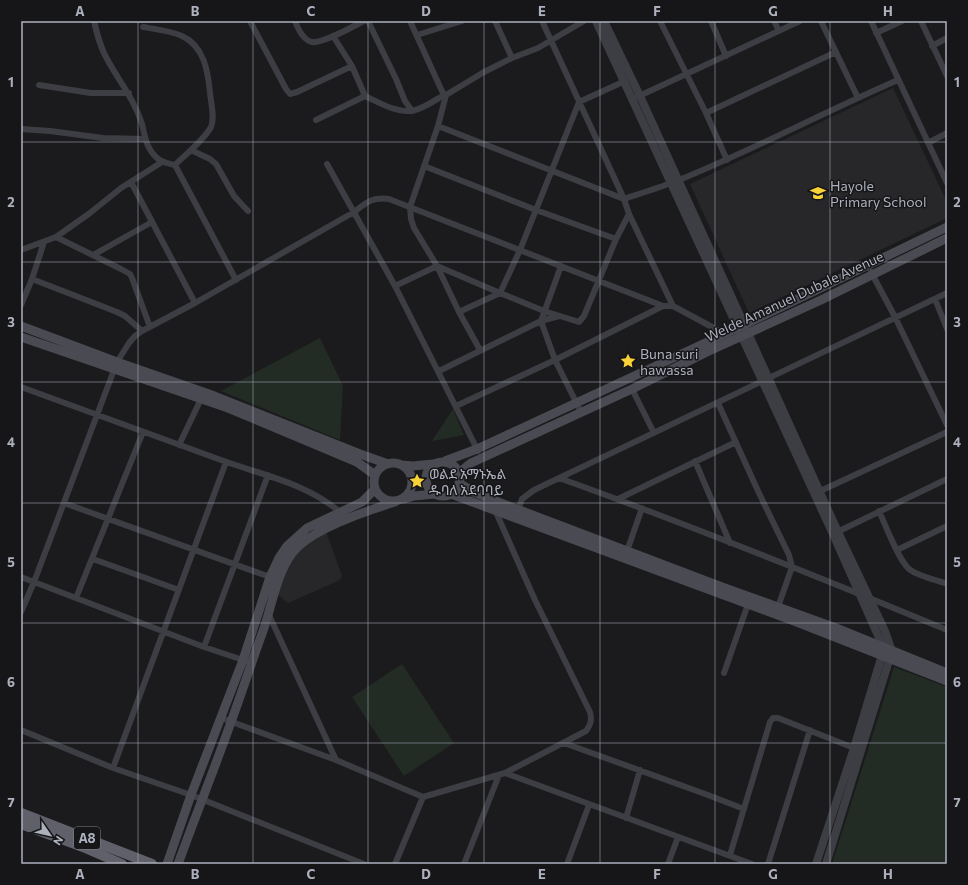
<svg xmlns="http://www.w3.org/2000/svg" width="968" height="885" font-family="Commissioner,'Noto Sans Ethiopic',sans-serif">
  <rect width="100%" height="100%" fill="#1b1b1d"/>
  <path fill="#27272a" d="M893 88 947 202V218L749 313 690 184Z
    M326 531 342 576 340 580 288 603 278 595 281 579 295 553Z"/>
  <path fill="#222c25" d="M320 338 343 386 340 440 221 391Z
    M453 409 464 435 432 441Z
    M402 664 454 743 404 776 352 697Z
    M894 667 947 687V864H832Z"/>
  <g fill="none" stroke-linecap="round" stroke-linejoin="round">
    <path stroke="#3d3e44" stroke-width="6" d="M94 21C97 34 100 47 107 59 119 81 134 99 142 124 145 136 146 148 156 157 161 163 168 163 175 165L236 280
      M250 21 286 89 290 94 297 92 352 66 333 36
      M295 21C298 29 303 40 312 42 322 44 354 26 364 21
      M368 21 396 79 405 101 412 111
      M410 21 441 89 444 95H446
      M495 21 512 58
      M542 21 624 199 629 214 673 306
      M660 21 706 113 727 160
      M711 21 726 56
      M774 21 779 31
      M821 21 858 98
      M871 21 947 183
      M921 21 947 76
      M143 27C155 29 171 31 182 36 204 46 208 71 210 93 211 103 215 118 211 127 204 140 186 154 175 165
      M876 33 902 21
      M417 35 462 21
      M932 46 947 38
      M352 66 365 96C378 102 394 112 410 111 420 111 435 100 444 95
      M39 85 91 93H129
      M637 97 800 21
      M706 113 836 52
      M316 120 365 96
      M438 126 624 199C642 193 661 187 679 180 753 150 824 112 898 80
      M21 129 50 131 103 138 145 139
      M928 143 947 133
      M191 150 210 159 216 164 234 196 248 211
      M327 164 395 286 478 451
      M424 166 536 210 616 239
      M131 182 195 303
      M56 237 121 269 130 274 132 278 150 327
      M21 250 56 237 90 213 121 188 162 162
      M93 255 152 222
      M561 266 541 321 555 360 581 412
      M871 272 895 317 947 425
      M32 279 117 312 125 316 142 331
      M395 286 437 266 500 293 544 311 579 322 584 316 616 239 629 214
      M935 299 947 329
      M21 305 32 279 44 242
      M459 312 500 293 520 250 579 102 625 81
      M480 350 459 312 437 266 414 228 411 219 410 207 438 126 446 95 484 72 512 58 538 48 584 21
      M439 371 541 321 559 316
      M21 387C88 411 154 436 221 460 262 475 306 483 340 512
      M632 389 654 433
      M718 403 758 491 789 555 792 567 778 607
      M456 406 555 360 663 306
      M179 445 201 399 204 397
      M695 461 730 543
      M559 478C690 525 819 577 947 630
      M816 493 947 432
      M618 499 736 442
      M64 503 270 577
      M495 510 535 600 590 712C592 720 591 724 586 731L505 773
      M518 510 522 499 534 490 947 293
      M879 511C886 526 898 559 909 569 917 576 937 580 947 584
      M835 533 947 479
      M897 550 947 526
      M627 551 642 508
      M93 559 179 590
      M21 577 204 647 246 661
      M76 598 143 432
      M21 612 34 582 117 362 129 343 135 336 142 331 195 303 354 212C367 202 372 197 389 199L663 306H673L725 334
      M269 615 336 760
      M204 647 268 475
      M724 673 748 604
      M221 718 336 760 423 797 505 773 752 864
      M21 730 113 768 191 795 364 864
      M564 743 708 795 744 809
      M113 768 226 462
      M626 818 640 770
      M730 855 770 722 773 718H778L854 748
      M395 864 423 797
      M464 864 499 775
      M567 864 589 805
      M668 864 678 837
      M768 864 810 730"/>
    <path stroke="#3d3e44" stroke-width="8" d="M596 21 833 534 883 647 882 655 854 748 816 864
      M604 21 640 96 748 333 838 532 885 631 892 651 826 864"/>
    <path stroke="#494a52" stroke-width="9" d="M21 326 117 362 209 394 360 454 388 464
      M21 337 228 408 357 462 375 475
      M445 461 477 449 744 325 947 227
      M426 479a17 17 0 1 1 34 0a17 17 0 1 1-34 0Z
      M374 482a19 19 0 1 1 38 0a19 19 0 1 1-38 0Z
      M402 465 413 466 433 464
      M459 473 471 463 632 389 709 351 821 300 947 238
      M459 483 474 492 493 500 722 587 836 628 947 673
      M451 494 794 621 947 681
      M404 499 414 496 434 494
      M167 864 191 795 243 660 270 577 279 558 287 546 307 528 362 502 375 489
      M178 864C195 817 214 770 231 722 242 692 252 661 263 631 272 606 276 574 293 552 311 529 366 511 395 502"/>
    <path stroke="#5f606a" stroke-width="10" d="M21 813 152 864
      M21 824 83 847 122 864"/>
  </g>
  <path fill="none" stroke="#adb0bd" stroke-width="1" stroke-opacity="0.55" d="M138 21V864M253 21V864M368 21V864M484 21V864M600 21V864M715 21V864M830 21V864M21 142H947M21 262H947M21 382H947M21 503H947M21 623H947M21 743H947"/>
  <defs>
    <symbol id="school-bare" viewBox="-9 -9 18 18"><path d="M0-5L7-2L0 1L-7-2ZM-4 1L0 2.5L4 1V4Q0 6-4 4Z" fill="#f9d237" stroke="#161618" stroke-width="2.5" paint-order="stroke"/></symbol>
    <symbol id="sight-bare" viewBox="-9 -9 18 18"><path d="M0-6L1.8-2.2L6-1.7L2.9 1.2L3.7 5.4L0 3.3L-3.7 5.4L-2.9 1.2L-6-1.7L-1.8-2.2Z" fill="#f9d237" stroke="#161618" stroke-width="2.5" paint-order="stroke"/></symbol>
  </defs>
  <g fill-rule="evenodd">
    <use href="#school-bare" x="807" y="182" width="22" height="22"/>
    <use href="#sight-bare" x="617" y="350" width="22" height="22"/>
    <use href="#sight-bare" x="406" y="470" width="22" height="22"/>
  </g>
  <g text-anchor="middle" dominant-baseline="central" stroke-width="3" stroke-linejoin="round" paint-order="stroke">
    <rect fill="#161618" stroke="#80828c" stroke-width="1" x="74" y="827" width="26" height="22" rx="3"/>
    <g font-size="13" font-weight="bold" fill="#adb0bd">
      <text x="87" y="838">A8</text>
    </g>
    <g font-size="14" fill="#adb0bd" stroke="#161618" text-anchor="start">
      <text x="830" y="185">Hayole<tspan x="830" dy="16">Primary School</tspan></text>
      <text x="640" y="353">Buna suri<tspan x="640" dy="16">hawassa</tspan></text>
      <text x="429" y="473">ወልደ አማኑኤል<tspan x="429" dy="16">ዱባለ አደባባይ</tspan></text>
    </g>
    <g font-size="14" fill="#adb0bd" stroke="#161618">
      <text transform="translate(794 296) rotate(-25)">Welde Amanuel Dubale Avenue</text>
    </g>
  </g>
  <rect width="968" height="885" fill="none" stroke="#161618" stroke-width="44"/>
  <g transform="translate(50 835) rotate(124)" stroke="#161618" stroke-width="3" paint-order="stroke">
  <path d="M0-3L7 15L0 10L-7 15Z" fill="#adb0bd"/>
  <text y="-6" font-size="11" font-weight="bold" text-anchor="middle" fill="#adb0bd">N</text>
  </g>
  <rect x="22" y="22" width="924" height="841" fill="none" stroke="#adb0bd" stroke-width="1.5"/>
  <g font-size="13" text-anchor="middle" font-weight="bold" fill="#adb0bd">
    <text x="80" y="16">A</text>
    <text x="195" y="16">B</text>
    <text x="311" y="16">C</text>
    <text x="426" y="16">D</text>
    <text x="542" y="16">E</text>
    <text x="657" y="16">F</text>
    <text x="773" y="16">G</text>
    <text x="888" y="16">H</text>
    <text x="11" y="87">1</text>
    <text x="957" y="87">1</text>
    <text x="11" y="207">2</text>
    <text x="957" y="207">2</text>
    <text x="11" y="327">3</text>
    <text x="957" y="327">3</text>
    <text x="11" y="447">4</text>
    <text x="957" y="447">4</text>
    <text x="11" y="567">5</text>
    <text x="957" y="567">5</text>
    <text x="11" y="687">6</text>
    <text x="957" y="687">6</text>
    <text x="11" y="807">7</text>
    <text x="957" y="807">7</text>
    <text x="80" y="879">A</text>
    <text x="195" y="879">B</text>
    <text x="311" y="879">C</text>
    <text x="426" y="879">D</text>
    <text x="542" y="879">E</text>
    <text x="657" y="879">F</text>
    <text x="773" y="879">G</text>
    <text x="888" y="879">H</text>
  </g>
</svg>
